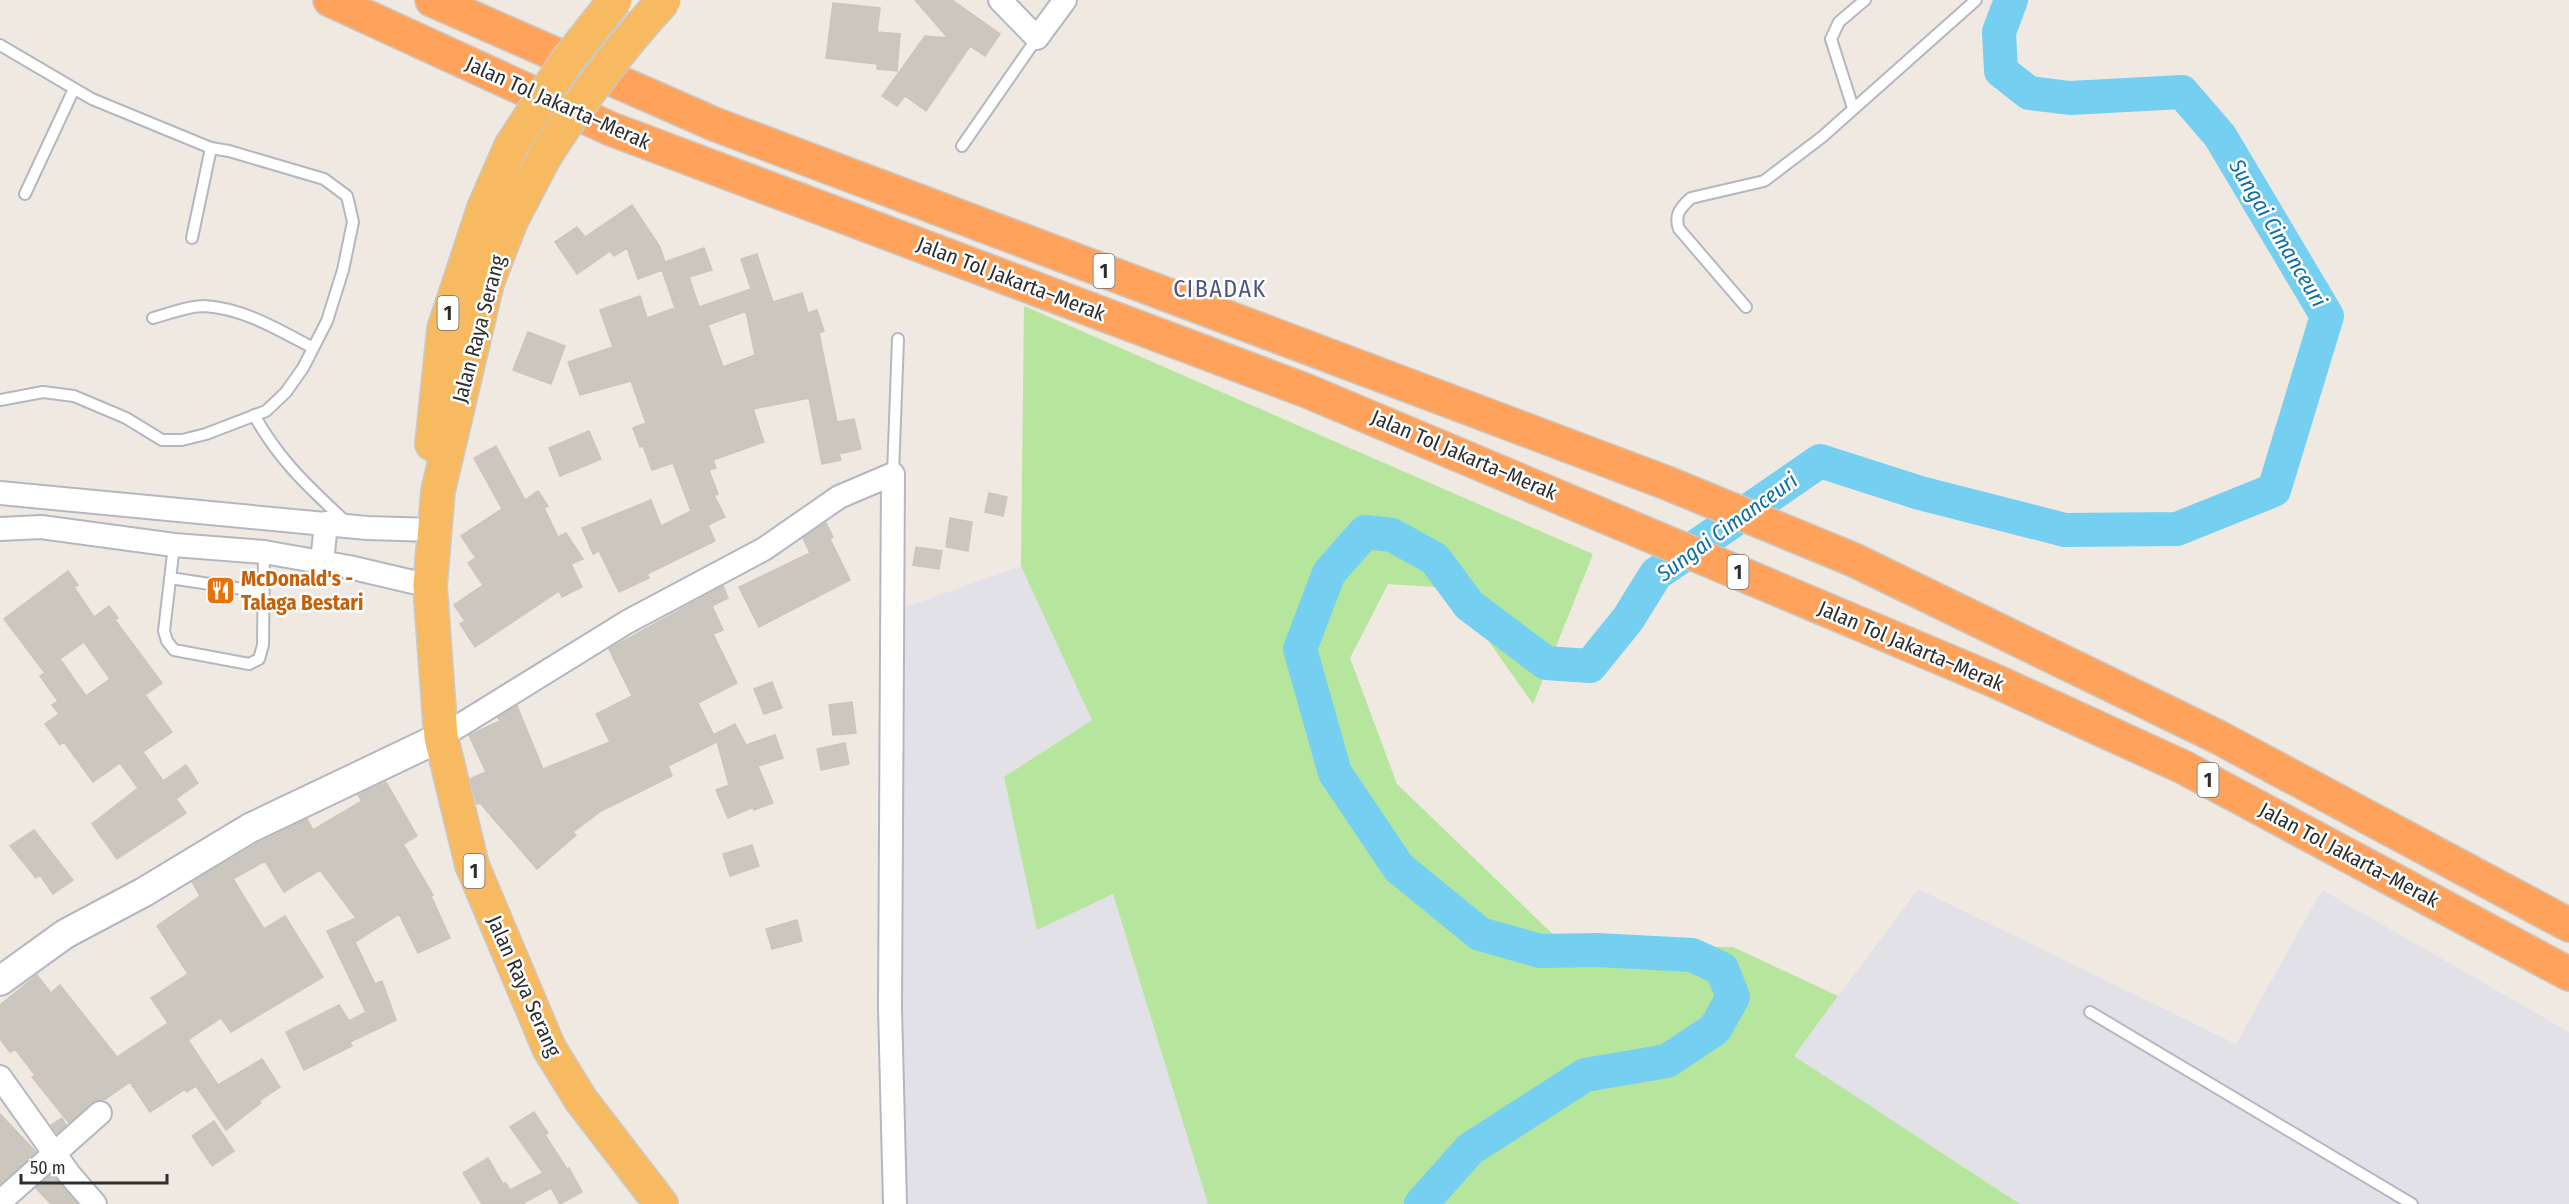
<svg xmlns="http://www.w3.org/2000/svg" width="2569" height="1204" font-family="'Fira Sans Condensed',sans-serif">
  <rect width="100%" height="100%" fill="#efe9e1"/>
  <path fill="#e3e1e8" d="M1021 566 1092 720 1004 777 1038 930 1113 894 1208 1204H905L889 613Z
    M1918 889 2236 1044 2322 890 2569 1032V1204H2020L1794 1056Z"/>
  <path fill="#b6e59e" d="M1024 306 1593 554 1533 704 1451 588 1388 584 1350 658 1397 784 1564 945 1733 947 1838 996 1794 1056 2020 1204H1208L1113 894 1037 930 1004 777 1092 720 1021 566Z"/>
  <g fill="none" stroke-linecap="round" stroke-linejoin="round">
    <path stroke="#75cff0" stroke-width="34" d="M1421 1204 1470 1149 1585 1075 1667 1061 1715 1029 1733 997 1722 969 1692 955 1597 950 1540 951 1480 934 1399 868 1335 773 1300 649 1329 573 1365 532 1392 535 1435 559 1469 605 1546 663 1590 666 1628 619 1656 574 1820 461 1920 493 2065 530 2177 529 2274 490 2327 316 2220 136 2182 92 2070 98 2029 93 2001 71 1999 32 2011 0"/>
  </g>
  <path fill="#cbc7bf" stroke="#cbc5ba" stroke-width="1.5" fill-rule="evenodd" d="M915 0H952L1000 34 985 56 970 46 926 111 905 96 897 106 882 96 925 36 948 38Z
    M833 3 880 8 877 32 900 34 897 71 877 69V64L826 58Z
    M632 205 660 247 665 262 704 248 712 270 689 277 699 307 751 289 741 259 757 254 773 302 802 293 808 313 817 310 824 331 819 333 837 422 854 419 861 449 839 454 841 460 822 464 809 398 753 409 764 442 713 460 716 468 709 470 718 494 714 495 725 517 708 525 715 541 647 574 649 578 619 592 599 551 593 554 582 528 651 500 661 526 691 511 673 463 652 470 643 446 640 447 633 428 646 423 631 381 580 395 568 362 613 347 600 310 640 296 647 318 675 308 662 270 638 279 627 248 614 256 610 251 577 274 555 242 577 227 585 237ZM746 311 755 355 723 367 708 325Z
    M528 332 565 346 551 384 513 370Z
    M589 431 601 459 560 476 549 448Z
    M496 446 525 500 538 491 548 506 544 508 558 537 566 533 583 559 571 564 582 587 562 597 559 591 475 647 460 624 465 621 454 605 483 585 468 563 476 558 461 536 502 509 474 458Z
    M989 493 1007 497 1003 516 985 512Z
    M950 518 972 522 968 551 946 547Z
    M826 523 833 537 830 539 850 580 759 627 739 587 810 553 803 538Z
    M916 547 942 551 939 569 913 565Z
    M68 571 78 585 74 587 94 617 109 606 118 618 115 620 162 683 145 695 172 732 143 752 163 781 186 765 198 783 176 799 186 813 117 859 92 824 138 788 120 763 93 782 64 742 60 745 45 724 59 714 52 705 58 701 40 676 45 673 4 619ZM84 642 110 679 86 696 60 659Z
    M723 586 728 598 712 606 723 630 713 634 737 683 698 703 717 742 668 766 672 776 601 811 573 832 576 835 537 869 480 803 477 804 470 779 486 772 469 735 500 721 498 717 517 706 543 769 610 742 596 714 632 696 609 649Z
    M772 682 782 708 764 714 754 689Z
    M852 702 856 733 833 735 829 705Z
    M735 724 746 745 775 735 783 758 758 766 773 803 754 810 753 807 728 818 716 790 729 785 715 734Z
    M845 743 849 764 821 770 817 749Z
    M386 782 417 836 403 844 433 895 431 896 450 938 418 953 399 914 355 942 375 984 382 981 396 1020 350 1042 352 1046 304 1070 286 1032 339 1005 349 1021 366 1012 327 931 356 918 320 870 284 892 265 861 233 879 264 929 285 916 323 977 231 1032 221 1018 188 1040 218 1085 262 1059 280 1087 259 1101 261 1103 226 1130 196 1086 187 1092 185 1089 150 1112 130 1082 104 1100 92 1103 69 1123 32 1077 35 1075 15 1049 10 1052 0 1039V1005L37 975 51 993 60 985 117 1057 168 1023 151 998 188 974 157 926 200 896 192 882 258 843 307 819 313 830 362 801 358 795Z
    M34 830 73 880 53 894 40 875 36 878 10 846Z
    M752 845 759 866 730 876 723 854Z
    M797 920 802 941 772 949 766 929Z
    M534 1112 548 1133 545 1135 567 1169 569 1168 582 1192 560 1204 551 1188 522 1204H482L463 1173 488 1158 503 1184 506 1183 510 1190 543 1173 510 1127Z
    M0 1114 36 1152 1 1183 0 1182Z
    M62 1118 66 1125 57 1133 51 1125Z
    M214 1121 234 1151 212 1166 192 1136Z
    M52 1174 59 1183 77 1204H51L36 1188Z"/>
  <g fill="none" stroke-linecap="round" stroke-linejoin="round">
    <defs>
      <path id="service" d="M0 45 92 99 211 148 229 151 324 179 347 196 353 222 343 270 327 321 303 368 286 392 266 411 206 434 182 440H162L126 418 74 396 43 392 0 400
        M1853 108 1831 39 1839 22 1865 0
        M962 146 1037 38
        M25 194 74 89
        M192 238 211 148
        M1746 307 1679 229C1674 215 1680 208 1691 198L1764 181 1822 137 1976 0
        M153 318C168 314 188 306 204 306 243 308 279 330 313 348
        M254 415C280 462 310 488 348 524
        M893 474 898 339
        M174 545 164 631 167 641 174 650 249 664 259 659 263 645 264 552
        M170 578 263 592
        M2090 1012 2412 1204"/>
      <path id="minor" d="M1000 0 1037 38 1065 0
        M0 493 367 528 434 530
        M0 529 41 527 174 545 264 552 349 567 430 586
        M322 563 326 523
        M441 737 627 622 764 549 839 497 893 474 890 1008 895 1204
        M0 1077 69 1174 95 1204
        M0 1202 100 1113"/>
      <path id="tertiary" d="M0 981 65 934 144 892 250 828 441 737"/>
      <path id="trunk" d="M545 156 511 221 487 283 438 491 430 586 441 737 472 865 549 1048 581 1100 661 1204
        M432 444 444 329 484 208 511 146"/>
      <path id="motorway" d="M330 0 611 129 1307 391 1993 680 2183 767 2569 974
        M432 0 714 124 1667 483 1854 560 2218 737 2569 925"/>
    </defs>
    <use href="#service" stroke="#b4b7c1" stroke-width="14"/>
    <use href="#minor" stroke="#b4b7c1" stroke-width="26"/>
    <use href="#tertiary" stroke="#b4b7c1" stroke-width="32"/>
    <use href="#trunk" stroke="#c9c9c9" stroke-width="36"/>
    <use href="#motorway" stroke="#c9c9c9" stroke-width="36"/>
    <use href="#service" stroke="#fff" stroke-width="10"/>
    <use href="#minor" stroke="#fff" stroke-width="22"/>
    <use href="#tertiary" stroke="#fff" stroke-width="28"/>
    <use href="#trunk" stroke="#f8ba60" stroke-width="33"/>
    <use href="#motorway" stroke="#ffa35c" stroke-width="33"/>
    <defs>
      <path id="trunk-bridge" d="M511 146 566 62 615 0
        M545 156C580 101 620 48 664 0"/>
    </defs>
    <use href="#trunk-bridge" stroke="#c9c9c9" stroke-width="36" stroke-linecap="butt"/>
    <use href="#trunk-bridge" stroke="#f8ba60" stroke-width="33"/>
  </g>
  <defs>
    <symbol id="restaurant-square" viewBox="-11 -11 22 22"><rect x="-9" y="-9" width="18" height="18" rx="4" fill="#e8710a" stroke="#fff"/><path d="M-5-6h1v4h1v-4h1v4h1v-4h1v5L-1.5 .5V6h-2V.5L-5-1ZM5-6V6H3V1.5H1.5Q1.5-4 5-6Z" fill="#fff"/></symbol>
  </defs>
  <g fill-rule="evenodd">
    <use href="#restaurant-square" x="204" y="574" width="33" height="33"/>
  </g>
  <g text-anchor="middle" dominant-baseline="central" stroke-width="5" stroke-linejoin="round" paint-order="stroke">
    <g fill="#fff" stroke="#6d6d6d" stroke-width="1.5">
      <rect x="1093.5" y="254" width="21" height="34" rx="4.5"/>
      <rect x="437.5" y="296" width="21" height="34" rx="4.5"/>
      <rect x="1727.5" y="555" width="21" height="34" rx="4.5"/>
      <rect x="2197.5" y="763" width="21" height="34" rx="4.5"/>
      <rect x="463.5" y="854" width="21" height="34" rx="4.5"/>
    </g>
    <g font-size="20" font-weight="bold" fill="#2e2e2e">
      <text x="1104" y="271">1</text>
      <text x="448" y="313">1</text>
      <text x="1738" y="572">1</text>
      <text x="2208" y="780">1</text>
      <text x="474" y="871">1</text>
    </g>
    <g font-size="21" fill="#2e2e2e" stroke="#fff">
      <text transform="translate(558 103) rotate(24)">Jalan Tol Jakarta–Merak</text>
      <text transform="translate(1011 279) rotate(21)">Jalan Tol Jakarta–Merak</text>
      <text transform="translate(479 329) rotate(-75)">Jalan Raya Serang</text>
      <text transform="translate(1464 455) rotate(23)">Jalan Tol Jakarta–Merak</text>
      <text transform="translate(1911 646) rotate(23)">Jalan Tol Jakarta–Merak</text>
      <text transform="translate(2349 855) rotate(28)">Jalan Tol Jakarta–Merak</text>
      <text transform="translate(524 986) rotate(66)">Jalan Raya Serang</text>
    </g>
    <g font-size="21" font-weight="bold" fill="#c56008" stroke="#fff" text-anchor="start">
      <text x="241" y="579">McDonald's -<tspan x="241" dy="24">Talaga Bestari</tspan></text>
    </g>
    <g font-size="22" font-style="italic" fill="#0d6fa3" stroke="#fff">
      <text transform="translate(2278 233) rotate(59)">Sungai Cimanceuri</text>
      <text transform="translate(1727 527) rotate(-36)">Sungai Cimanceuri</text>
    </g>
    <g font-size="24" letter-spacing="1.5" fill="#4d5680" stroke="#fff">
      <text x="1220" y="289">CIBADAK</text>
    </g>
  </g>
  <path d="M21 1174v9h146v-9" fill="none" stroke="#2e2e2e" stroke-width="3"/>
  <text x="30" y="1174" font-size="18" fill="#2e2e2e" stroke="#ffffff" stroke-width="4.5" paint-order="stroke">50 m</text>
</svg>
